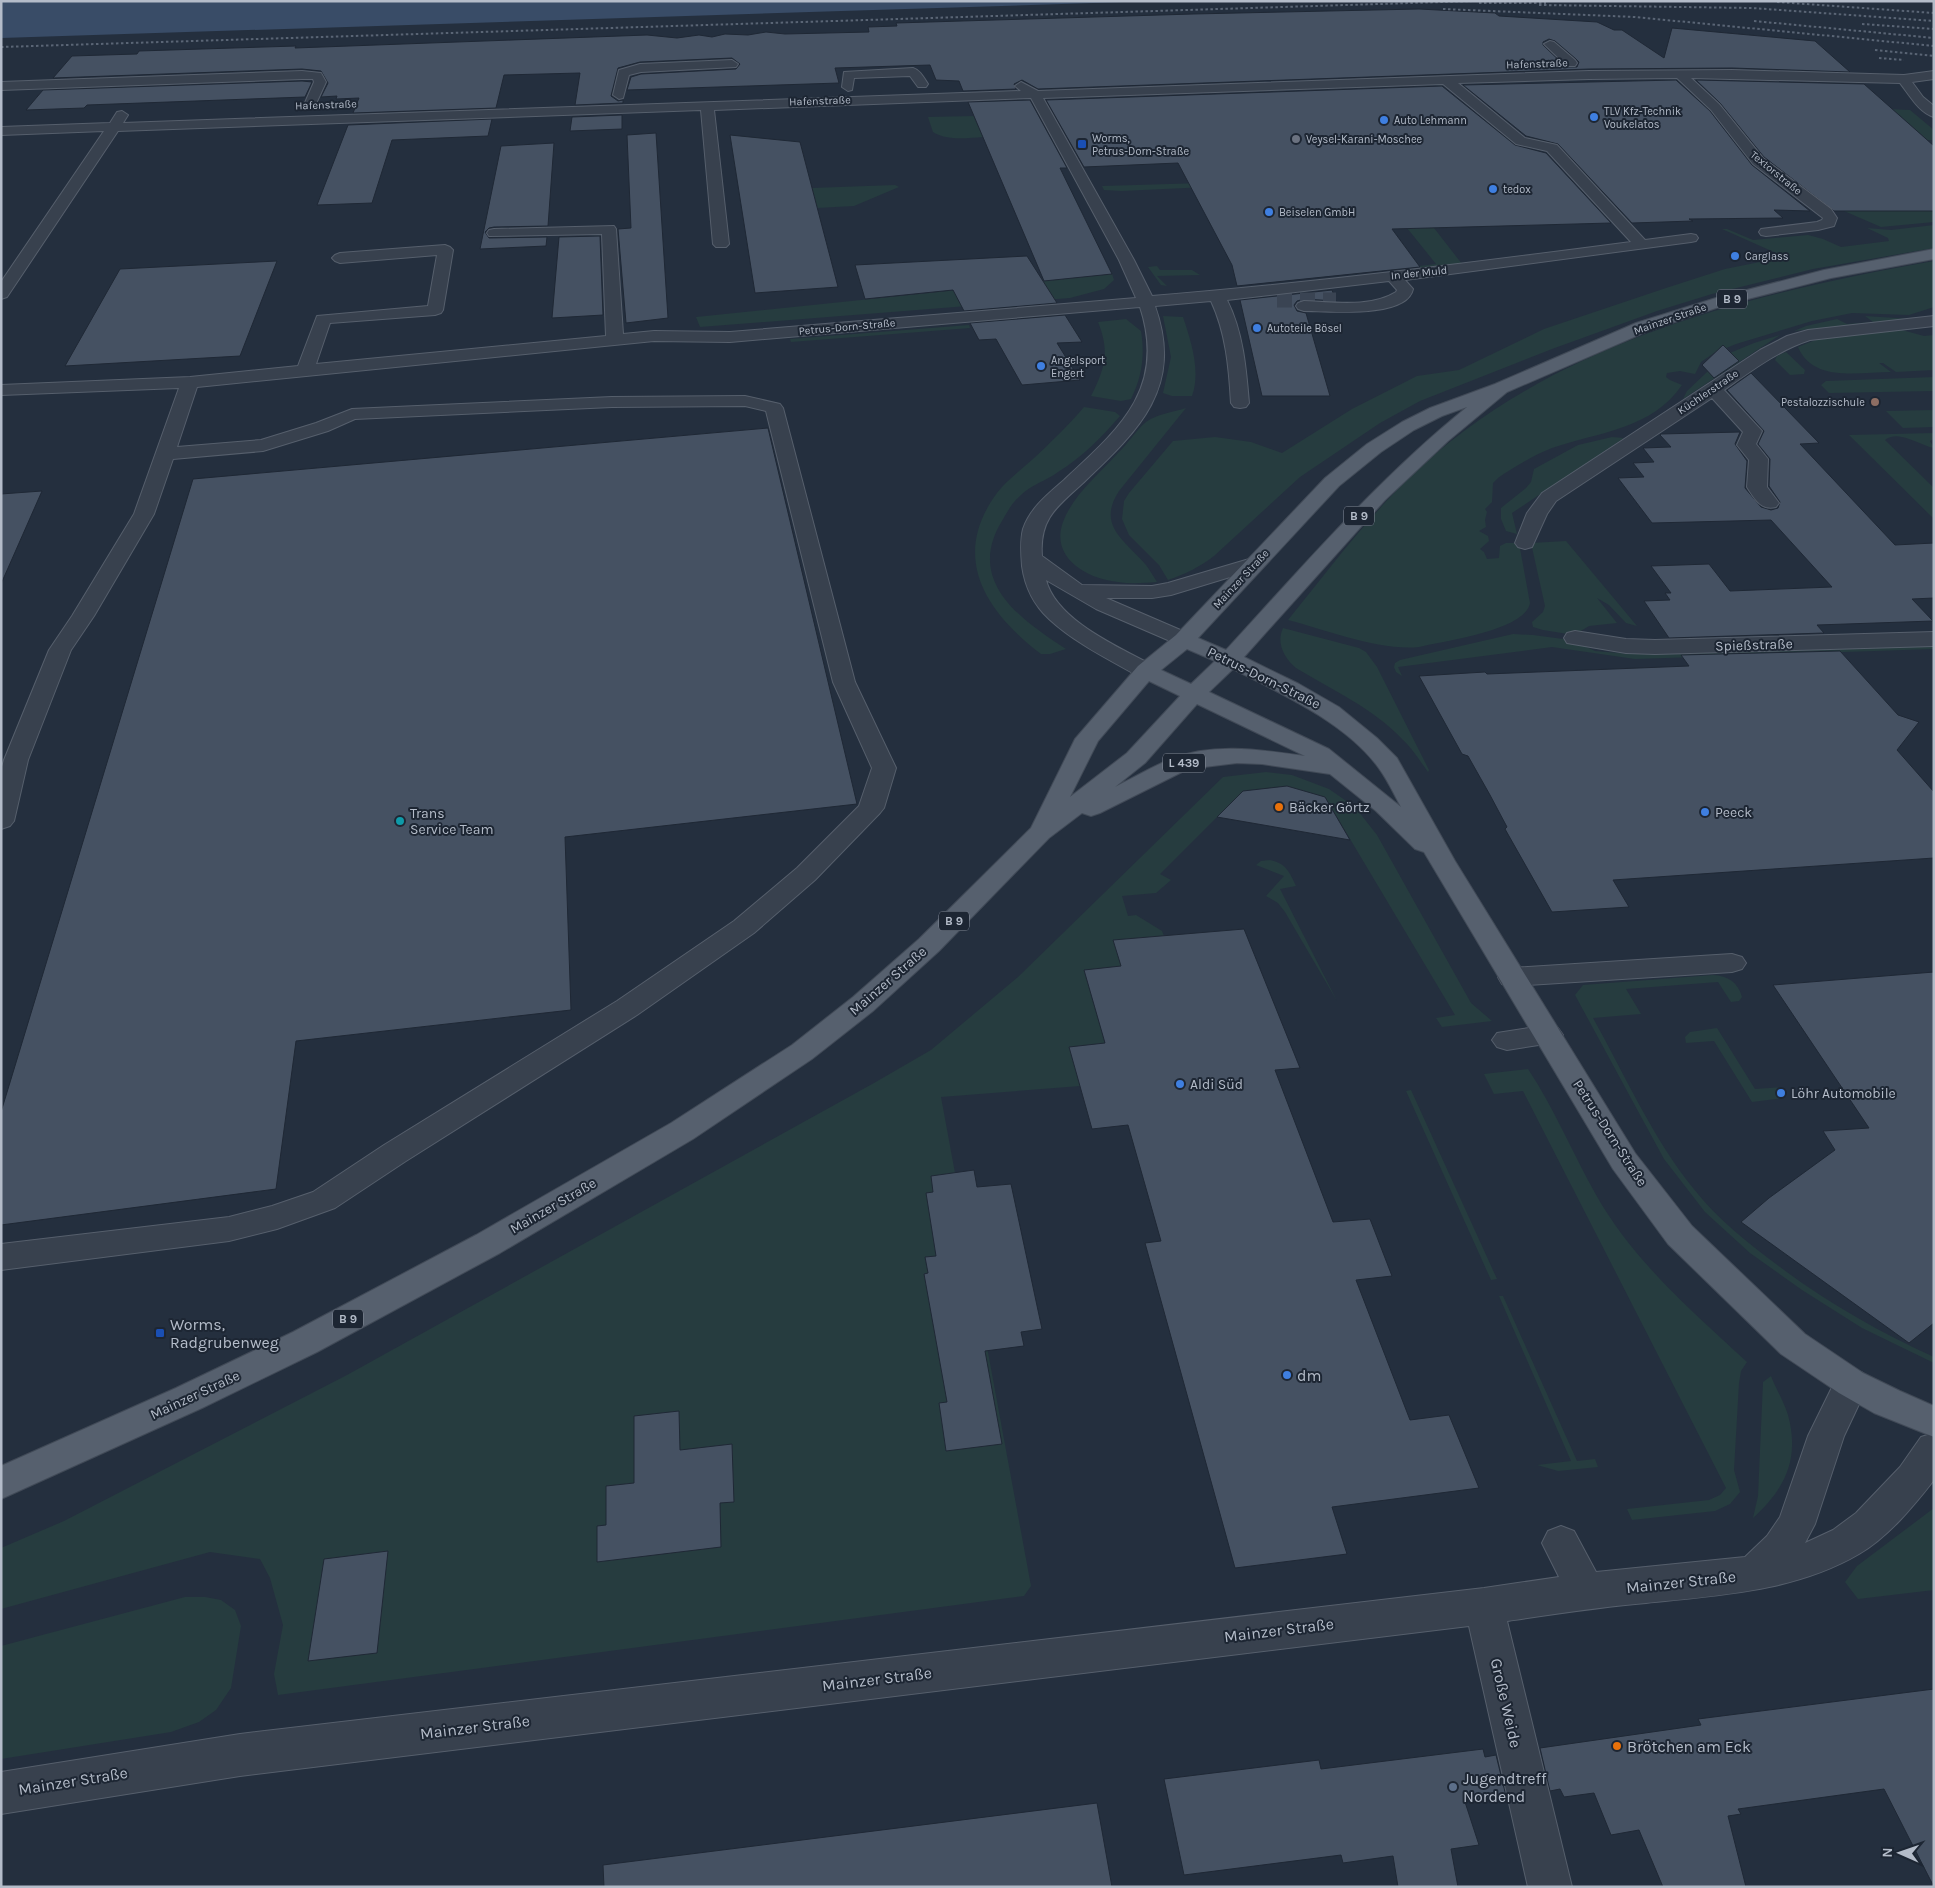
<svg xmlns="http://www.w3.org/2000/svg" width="1935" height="1888" font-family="Karla,sans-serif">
  <rect width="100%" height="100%" fill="#242f3e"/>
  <path fill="#263c3f" d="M1864 108 1910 110 1934 130V140H1927L1898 114 1863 113Z
    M974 116 983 137C967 138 947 141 933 132L928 117Z
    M1375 152 1462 264 1421 269 1419 266 1436 264 1370 182Z
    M1203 183 1228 186 1122 191 1104 190 1102 186Z
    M895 185 899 187 854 206 817 208 812 188Z
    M1934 210V222L1881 227 1844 211Z
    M1934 225V248L1813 269 1712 294 1657 311 1552 349 1420 401 1380 423 1300 477 1214 556C1200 567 1185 574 1168 580L1159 565 1129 535 1122 519 1124 501 1129 493 1173 441 1215 437 1251 442 1282 453 1352 409 1417 376 1459 370 1544 329 1666 288 1725 269 1785 257 1722 229H1727L1753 240 1808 235 1823 239 1841 247 1889 241 1888 238 1867 228 1891 230Z
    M1934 261V307L1909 315 1852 313 1812 321 1736 344 1714 353 1701 362 1695 374 1680 371 1667 373 1666 377 1670 380 1682 385C1652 429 1599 432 1552 448 1536 454 1512 468 1498 478L1493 483 1492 502 1485 509 1487 512 1485 520 1486 527 1479 531 1488 536 1489 541 1480 549 1484 552 1487 559 1499 558 1500 546 1506 543H1519L1530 603C1525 631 1443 641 1419 647 1379 651 1327 630 1288 620 1326 573 1364 522 1407 480 1546 343 1749 294 1934 261Z
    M1157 266 1160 270H1192L1200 275 1157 276 1167 286 1161 285 1148 267Z
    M1112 274 1114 280 1104 289 1070 298 700 327 696 317Z
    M1163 316 1183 317C1191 341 1201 371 1192 396H1172L1163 393 1171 357Z
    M1865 316 1912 319 1794 331 1806 326 1837 319 1847 324 1873 322Z
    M1126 319 1141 331C1145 355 1142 377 1131 399L1121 401 1091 396C1105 368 1110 352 1098 322Z
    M969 325 970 328 791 342 790 339Z
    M1902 330 1924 336 1934 335V370L1896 372 1883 363H1879L1891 372C1860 372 1813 383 1798 347L1818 339Z
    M1780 335 1683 399 1687 391 1725 355 1754 343Z
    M1786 352 1805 370 1804 374 1790 375 1775 360 1777 356Z
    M1934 377V391L1829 393 1821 385 1826 381Z
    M1084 407 1115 412 1120 416C1102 437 1081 458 1058 472 1046 481 1030 485 1020 496 1012 503 1007 512 1002 521 965 581 1021 620 1066 649L1050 654H1041C987 613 949 558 997 493 1007 480 1021 470 1033 459 1051 442 1068 426 1084 407Z
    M1186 408 1119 491C1096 526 1126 541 1146 565 1150 570 1153 576 1157 582 1144 583 1131 584 1118 582 1087 579 1050 558 1063 522 1073 495 1099 474 1118 453 1128 444 1136 430 1146 422 1157 414 1174 412 1186 408Z
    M1934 410V427L1903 428 1886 411Z
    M1934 433V439L1930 441 1934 448C1919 445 1898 429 1885 440L1934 488V519L1849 435Z
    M1612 437 1624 438 1512 513 1517 534 1506 531 1501 519V508L1526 488 1531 482 1534 469 1578 445Z
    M1566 541 1637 626 1626 623 1609 605 1597 598 1617 623 1589 626 1574 635 1543 630 1533 627 1532 622 1543 612 1545 606 1531 543Z
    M1283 628 1359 648 1366 652 1377 667 1429 770 1428 772C1420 761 1412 748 1402 739 1373 708 1332 690 1296 668 1284 658 1276 643 1283 628Z
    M1513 634 1533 635 1571 640 1595 651 1632 654 1934 644V649L1635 659 1552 647 1398 667 1402 676 1396 672 1394 667 1395 663 1400 660Z
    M1266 772 1292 775 1329 789 1355 807 1377 835 1471 1003 1492 1021 1442 1027 1436 1018 1455 1015 1325 797 1287 786 1243 791 1160 874 1171 880 1156 893 1122 896 1128 916 1136 915 1162 931 1164 936 1121 966 1084 970 1105 1043 1070 1047 1080 1086 941 1097 1031 1586 1024 1596 278 1695 274 1674 283 1625 270 1578 260 1559 210 1552 1 1609V1548L64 1521 347 1375 874 1083 931 1050 1018 977 1223 777Z
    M1270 860C1286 863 1290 873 1296 886L1280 889 1337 1001 1285 912 1278 903 1266 896 1284 876 1256 865 1261 861Z
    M1713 975C1728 976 1738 982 1742 997L1739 1001 1731 1002 1718 982 1626 989 1641 1014 1593 1018C1625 1075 1652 1137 1693 1188 1717 1219 1749 1244 1780 1267 1828 1303 1879 1332 1934 1357V1363L1862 1328 1802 1290 1750 1253 1705 1212 1664 1159 1575 995 1583 985Z
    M1717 1028 1755 1089 1782 1087 1785 1093 1783 1098 1752 1102 1714 1041 1686 1043 1685 1037 1690 1032Z
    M1528 1069C1554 1108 1572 1152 1595 1193 1632 1260 1692 1311 1747 1362L1741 1371 1739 1383 1734 1470 1740 1492 1730 1504 1715 1511 1632 1520 1627 1509 1709 1500 1720 1495 1726 1488 1523 1091 1494 1094 1484 1074Z
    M1411 1090 1497 1279 1491 1280 1406 1091Z
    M1499 1296H1503L1577 1461 1595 1459 1598 1467 1558 1471 1537 1465 1571 1461Z
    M1771 1376C1776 1389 1784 1402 1788 1415 1800 1459 1785 1489 1753 1518L1758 1496 1763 1382Z
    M1934 1508V1590L1858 1599 1845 1582 1857 1566Z
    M185 1597H205L221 1600 235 1610 241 1626 231 1688 216 1710 199 1722 171 1732 1 1759V1646Z"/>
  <path fill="#394c67" d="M1 1H1155L1 38Z"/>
  <path fill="#455162" stroke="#1f2835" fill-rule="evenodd" d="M1419 9 1495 13 1499 16 1597 22 1614 30H1622L1664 58 1672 28 1815 41 1850 72 1732 68 1589 69 1038 89 1022 80 1014 84 1016 89 963 91 959 81 936 80 930 65 835 68 839 83 627 90 631 77 641 74 736 69 740 64 732 58 640 62 618 68 611 96 618 101 623 100V103L575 105 580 73 504 75 496 108 353 113 359 98 336 99 337 96 321 97 328 83 321 71 302 69 53 78 72 56 137 54 139 51 296 46 295 48 647 35 677 38 699 35 712 37 725 34 748 35 766 32 785 34 869 32 868 27 897 26 896 23 1193 14ZM1549 39 1555 41 1576 59 1579 62 1577 67H1566L1543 45V42Z
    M1676 80 1710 111 1752 165 1810 211 1774 210 1783 218 1689 219 1693 221 1632 223 1558 144 1526 136 1463 85Z
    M1696 80 1864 84 1934 146V211H1834L1764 157 1720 103Z
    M302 81 312 82 305 97 87 105 84 108 26 110 43 90Z
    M1442 86 1515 145 1546 153 1611 223 1392 229 1420 267 1237 286 1232 265 1178 163 1084 167 1046 100Z
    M1030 100 1067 168H1060L1112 274 1044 281 968 102Z
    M622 115V129L570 131 572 117Z
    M492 119 488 136 392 140 372 203 317 205 348 125Z
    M656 133 668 318 626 323 618 229 631 228 627 135Z
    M730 135 800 142 838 287 755 293Z
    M554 143 548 226 494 227 489 228 485 232 489 238 547 237 546 246 480 249 501 146Z
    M600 236 603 315 552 318 559 237Z
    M1027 256 1057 303 964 311 953 290 865 299 855 265Z
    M277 261 240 356 65 366 120 269Z
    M1332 290 1336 301 1304 299 1297 301 1294 305 1297 311 1306 313 1330 396H1262L1240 300Z
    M1065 315 1082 342 1057 343 1080 380 1022 385 996 339 979 340 970 323Z
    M1723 345 1739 361 1714 378 1702 365Z
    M1751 373 1819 443 1800 444 1895 545 1934 543V598L1912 599 1933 621 1817 625 1824 633 1669 638 1644 601 1670 600 1665 593H1671L1651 566 1709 564 1730 591 1832 587 1771 520 1652 523 1618 478 1644 477 1633 463 1654 462 1643 448 1671 447 1660 435 1661 434 1740 432 1735 444 1747 461 1745 488 1761 507 1771 510 1778 508 1780 502 1769 486 1770 459 1758 444 1764 431 1727 390Z
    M768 428 857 804 565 837 571 1010 296 1041 276 1189 1 1225V1112L193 479Z
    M42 491 1 584V494Z
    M1840 651 1898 715 1919 722 1897 750 1934 792V858L1613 880 1629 907 1552 912 1505 829 1507 827 1490 795 1468 756 1462 754 1419 676 1485 672 1487 674 1689 666 1681 655Z
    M1287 786 1325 797 1350 840 1217 817 1243 791Z
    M1244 929 1300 1068 1275 1070 1333 1222 1370 1219 1392 1276 1356 1280 1410 1420 1449 1415 1479 1488 1332 1507 1347 1554 1235 1568 1145 1243 1161 1241 1128 1125 1092 1129 1069 1047 1105 1043 1084 970 1121 966 1113 940Z
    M1934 972V1323L1909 1343 1741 1222 1769 1198 1835 1150 1823 1131 1869 1128 1773 985Z
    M974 1170 977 1187 1011 1184 1042 1329 1021 1332 1024 1346 985 1351 1002 1444 946 1451 939 1403 947 1402 924 1274 928 1273 925 1257 936 1256 926 1193 933 1192 931 1176Z
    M679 1411 680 1450 732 1444 734 1502 720 1503 721 1547 597 1562V1526L606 1525V1486L634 1483V1416Z
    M388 1551 377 1653 308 1661 324 1559Z
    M1934 1689V1887L1884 1789 1738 1809 1741 1814 1728 1816 1746 1887H1663L1639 1830 1611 1835 1594 1793 1564 1797 1560 1789 1550 1791 1540 1748 1701 1725 1698 1719Z
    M1483 1749 1485 1757 1496 1755 1506 1796 1465 1802 1479 1845 1451 1849 1458 1887H1398L1393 1856 1343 1863 1341 1855 1184 1875 1164 1779 1319 1760 1321 1769Z
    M1097 1803 1112 1887H604L603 1865Z"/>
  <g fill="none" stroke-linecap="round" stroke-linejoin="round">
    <path stroke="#3a4453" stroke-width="15" stroke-dasharray="15 8" stroke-linecap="butt" d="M1277 300H1336"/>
    <defs>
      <path id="minor" d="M1550 41 1554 42 1575 60 1577 63 1575 66H1567L1546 46 1544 44Z
        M732 60 738 64 736 67 641 72 629 75 623 98 619 99 613 95 619 70 640 64Z
        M913 68C920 70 924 78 928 84L926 87H918L910 76 854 78 852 90 848 91 842 87 844 72Z
        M1732 70 1904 75 1934 71V79L1912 82 1923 97 1934 106V117C1919 113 1909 94 1900 83L1691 78 1719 104 1763 158 1831 209 1837 218 1834 226 1818 230 1766 236 1761 235 1759 232 1761 229 1817 222 1822 220 1823 218 1753 164 1711 110 1677 78 1589 79 1458 83 1525 138 1557 145 1645 240 1691 234 1696 235 1698 238 1696 241 1691 242 1405 280 1413 289C1407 319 1327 311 1304 311L1298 309 1296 306 1298 303 1304 301C1334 302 1370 308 1396 292L1397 290 1389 281 1227 300C1243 332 1246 367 1249 403L1246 407 1240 408 1234 407 1231 403C1229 368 1226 333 1211 301L1155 306C1184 388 1139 430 1083 483 1058 506 1039 518 1042 556L1082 585 1152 586 1168 583 1256 557 1263 559 1266 563 1263 567 1171 595 1152 598H1106L1192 635 1195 640 1192 645 1184 647 1096 609 1046 580C1057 621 1119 647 1154 666L1157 671 1154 676 1146 678 1138 676C1108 659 1075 643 1049 619 1033 604 1025 587 1022 566 1021 554 1020 541 1023 529 1030 508 1048 494 1064 480 1119 429 1167 389 1140 307L730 342 654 341 197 387 177 447 261 440 316 423 352 409 612 397 745 396 780 404 783 408 855 682 896 768 884 808 880 813 815 880 754 933 637 1015 406 1161 335 1208 277 1229 229 1241 1 1270V1244L229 1217 272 1206 313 1192 384 1145 617 1001 734 921 797 868 859 806 872 768 833 682 766 411 745 406 612 407 355 419 328 431 263 451 173 459 154 514 94 616 71 650 28 760 14 821 10 826 1 829V770L4 760 49 650 72 616 134 514 179 388 1 395V385L190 377 298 366 317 316 428 306 437 255 340 263 335 261 332 258 335 255 340 253 445 245 450 247 453 250 443 310 441 313 435 315 330 323 316 364 606 336 602 234 489 236 487 233 489 230 494 229 614 226 616 229 623 334 654 331 730 332 1136 298 1119 260 1031 98 714 110 729 244 726 247H716L713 244 701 110 118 131 7 297 1 299V282L104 131 1 135V127L110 123 117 112 122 111 128 115 123 123 1021 91 1015 86 1021 82 1038 91 1589 71ZM1443 84 1516 144 1547 151 1631 242C1471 263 1312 283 1152 296L1134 260 1043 98Z
        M302 71 321 73 326 82 314 108H306L304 105 314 82 313 79H302L1 90V82Z
        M1934 316V326L1810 340C1779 350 1751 371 1724 390L1762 431 1756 444 1768 459 1767 487 1779 503 1776 507C1761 511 1755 499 1747 487L1749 460 1737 445 1743 432 1712 398 1556 501 1547 514 1532 547 1525 549 1518 547 1515 543 1527 513 1542 493 1760 350 1787 336 1808 330Z
        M1575 631 1626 639 1655 640 1934 632V646L1655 654 1626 653 1567 643 1564 638 1567 633Z
        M1732 954 1742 957 1746 963 1742 969 1732 972 1512 986 1502 984 1498 977 1502 970 1512 968Z
        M1548 1025 1558 1028 1563 1035 1558 1042 1507 1050 1497 1047 1492 1040 1497 1033Z
        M1851 1368 1863 1373 1869 1383 1844 1436 1815 1524 1805 1543 1833 1530 1856 1513 1900 1467 1921 1437 1934 1433V1480C1913 1507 1888 1537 1859 1554 1794 1592 1719 1595 1646 1603 1600 1607 1554 1614 1507 1621L1572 1887H1528L1469 1626 240 1776 1 1814V1772L240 1734 1484 1588 1559 1577 1542 1543 1548 1531 1561 1526 1574 1531 1596 1572 1745 1557 1767 1536 1780 1517 1808 1436 1839 1373Z"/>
      <path id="major" d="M1934 249V259L1831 278 1728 304 1648 331 1507 392 1448 441 1385 500 1244 657 1299 684 1339 707 1377 738 1397 758 1455 861 1635 1153 1692 1226 1805 1334 1863 1373 1900 1391 1934 1406V1437L1874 1413 1839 1393 1781 1354 1668 1244 1613 1169 1424 852 1415 849 1376 811 1330 774 1262 764 1237 763 1188 769 1100 813 1091 816 1082 813 1049 838 939 951 873 1011 812 1059 693 1139 500 1253 317 1352 202 1408 1 1499V1466L176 1388 293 1332 476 1235 671 1123 792 1045 853 997 919 939 1031 828 1075 739 1138 666 1176 635 1325 478 1367 444 1402 422 1430 408 1495 384 1636 323 1716 298 1824 270ZM1467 407C1378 479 1304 565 1226 650L1198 638 1339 486 1381 452 1414 430 1442 416ZM1187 649 1215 661 1191 684 1161 670ZM1233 669C1280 693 1346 723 1378 767 1387 779 1394 794 1401 807L1329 749 1209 692ZM1149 681 1180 696 1127 753 1070 797 1098 741ZM1197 704 1305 756C1262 750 1213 742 1171 759 1151 767 1133 778 1115 787L1145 763Z"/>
    </defs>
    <use href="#minor" stroke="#565f6c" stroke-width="2"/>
    <use href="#major" stroke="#414a57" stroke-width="2"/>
    <use href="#minor" fill="#38414e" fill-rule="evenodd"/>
    <use href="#major" fill="#56606e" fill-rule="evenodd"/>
    <path stroke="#5a6575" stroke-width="2" stroke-dasharray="2.5 2.5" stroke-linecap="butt" d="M1777 2 1934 13
      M1479 3H1546
      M1539 5 1752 8 1934 21
      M1443 9 1635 17 1934 46
      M1754 21 1934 38
      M1862 24 1934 29
      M1 47 1475 1
      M1875 50 1934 56
      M1879 58 1904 60"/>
  </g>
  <g fill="#3f7fe0" stroke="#1d2633" stroke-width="2">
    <circle cx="1594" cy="117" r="5"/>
    <circle cx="1384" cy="120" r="5"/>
    <circle cx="1493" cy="189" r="5"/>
    <circle cx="1269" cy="212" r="5"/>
    <circle cx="1735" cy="256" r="5"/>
    <circle cx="1257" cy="328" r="5"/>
    <circle cx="1041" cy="366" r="5"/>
    <circle cx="1705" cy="812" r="5"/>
    <circle cx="1180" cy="1084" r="5"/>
    <circle cx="1781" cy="1093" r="5"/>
    <circle cx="1287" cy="1375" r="5"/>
  </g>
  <circle fill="#6b7280" stroke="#1d2633" stroke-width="2" cx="1296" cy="139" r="5"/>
  <g fill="#1a4fb4" stroke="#1d2633" stroke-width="2">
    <rect x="1077" y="139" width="10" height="10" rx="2.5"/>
    <rect x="155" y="1328" width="10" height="10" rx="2.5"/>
  </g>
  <circle fill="#8d6e63" stroke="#1d2633" stroke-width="2" cx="1875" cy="402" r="5"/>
  <g fill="#e8710a" stroke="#1d2633" stroke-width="2">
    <circle cx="1279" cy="807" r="5"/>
    <circle cx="1617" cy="1746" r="5"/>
  </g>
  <circle fill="#0f9aa8" stroke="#1d2633" stroke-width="2" cx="400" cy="821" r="5"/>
  <circle fill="#5c6f8a" stroke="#1d2633" stroke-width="2" cx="1453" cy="1787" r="5"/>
  <g text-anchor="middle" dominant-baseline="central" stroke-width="4" stroke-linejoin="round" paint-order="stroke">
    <g font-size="11" fill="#b4bcc9" stroke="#1d2633">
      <text transform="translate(1537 64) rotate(-2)">Hafenstraße</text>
      <text transform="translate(820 101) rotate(-2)">Hafenstraße</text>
      <text transform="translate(326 105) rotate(-2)">Hafenstraße</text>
      <text transform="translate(1776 173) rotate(39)">Textorstraße</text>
      <text transform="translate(1419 273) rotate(-6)">In der Muld</text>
      <text transform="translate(1670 319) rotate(-19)">Mainzer Straße</text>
      <text transform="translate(847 327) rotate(-5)">Petrus-Dorn-Straße</text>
      <text transform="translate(1708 392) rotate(-34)">Küchlerstraße</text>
      <text transform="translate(1241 579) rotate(-47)">Mainzer Straße</text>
    </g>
    <g font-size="11" fill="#b4bcc9" stroke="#1d2633" text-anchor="start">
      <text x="1604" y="111">TLV Kfz-Technik<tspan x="1604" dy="13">Voukelatos</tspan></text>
      <text x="1394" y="120">Auto Lehmann</text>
      <text x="1092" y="138">Worms,<tspan x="1092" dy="13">Petrus-Dorn-Straße</tspan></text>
      <text x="1306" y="139">Veysel-Karani-Moschee</text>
      <text x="1503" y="189">tedox</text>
      <text x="1279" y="212">Beiselen GmbH</text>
      <text x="1745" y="256">Carglass</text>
      <text x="1267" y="328">Autoteile Bösel</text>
      <text x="1051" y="360">Angelsport<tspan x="1051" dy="13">Engert</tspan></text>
      <text x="1865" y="402" text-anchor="end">Pestalozzischule</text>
    </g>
    <g fill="#1d2633" stroke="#878f9c" stroke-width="1">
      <rect x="1717" y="289.5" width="30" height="19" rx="4"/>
      <rect x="1344" y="506.5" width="30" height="19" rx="4"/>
      <rect x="1163" y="753.5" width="42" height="19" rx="4"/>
      <rect x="939" y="911.5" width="30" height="19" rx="4"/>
      <rect x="333" y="1309.5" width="30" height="19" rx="4"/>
    </g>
    <g font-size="12" font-weight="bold" fill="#b4bcc9">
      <text x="1732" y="299">B 9</text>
      <text x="1359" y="516">B 9</text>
      <text x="1184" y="763">L 439</text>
      <text x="954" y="921">B 9</text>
      <text x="348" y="1319">B 9</text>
    </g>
    <g font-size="14" fill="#b4bcc9" stroke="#1d2633">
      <text transform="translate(1754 645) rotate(-2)">Spießstraße</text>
      <text transform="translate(1264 678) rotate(26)">Petrus-Dorn-Straße</text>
      <text transform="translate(888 981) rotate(-41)">Mainzer Straße</text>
      <text transform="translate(1610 1133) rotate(57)">Petrus-Dorn-Straße</text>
      <text transform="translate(553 1206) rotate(-30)">Mainzer Straße</text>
      <text transform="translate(195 1395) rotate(-25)">Mainzer Straße</text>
    </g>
    <g font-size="14" fill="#b4bcc9" stroke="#1d2633" text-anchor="start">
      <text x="1289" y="807">Bäcker Görtz</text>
      <text x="1715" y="812">Peeck</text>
      <text x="410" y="813">Trans<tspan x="410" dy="16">Service Team</tspan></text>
      <text x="1190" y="1084">Aldi Süd</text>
      <text x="1791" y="1093">Löhr Automobile</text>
    </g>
    <g font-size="16" fill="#b4bcc9" stroke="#1d2633" text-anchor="start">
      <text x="170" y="1324">Worms,<tspan x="170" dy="18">Radgrubenweg</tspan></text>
      <text x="1297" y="1375">dm</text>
      <text x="1627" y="1746">Brötchen am Eck</text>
      <text x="1463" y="1778">Jugendtreff<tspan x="1463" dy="18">Nordend</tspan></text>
    </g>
    <g font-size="16" fill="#b4bcc9" stroke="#1d2633">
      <text transform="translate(1681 1582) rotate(-6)">Mainzer Straße</text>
      <text transform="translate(1279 1630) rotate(-7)">Mainzer Straße</text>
      <text transform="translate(877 1679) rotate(-7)">Mainzer Straße</text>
      <text transform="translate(1506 1703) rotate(77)">Große Weide</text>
      <text transform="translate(475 1727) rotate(-7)">Mainzer Straße</text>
      <text transform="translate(73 1781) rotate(-9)">Mainzer Straße</text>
    </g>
  </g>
  <rect width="1935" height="1888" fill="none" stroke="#b4bcc9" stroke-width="5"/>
  <g transform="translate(1900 1853) rotate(272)" stroke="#1d2633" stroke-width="4" paint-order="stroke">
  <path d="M0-4L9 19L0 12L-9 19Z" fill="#b4bcc9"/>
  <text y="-8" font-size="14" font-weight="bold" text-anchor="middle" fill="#b4bcc9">N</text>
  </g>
</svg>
